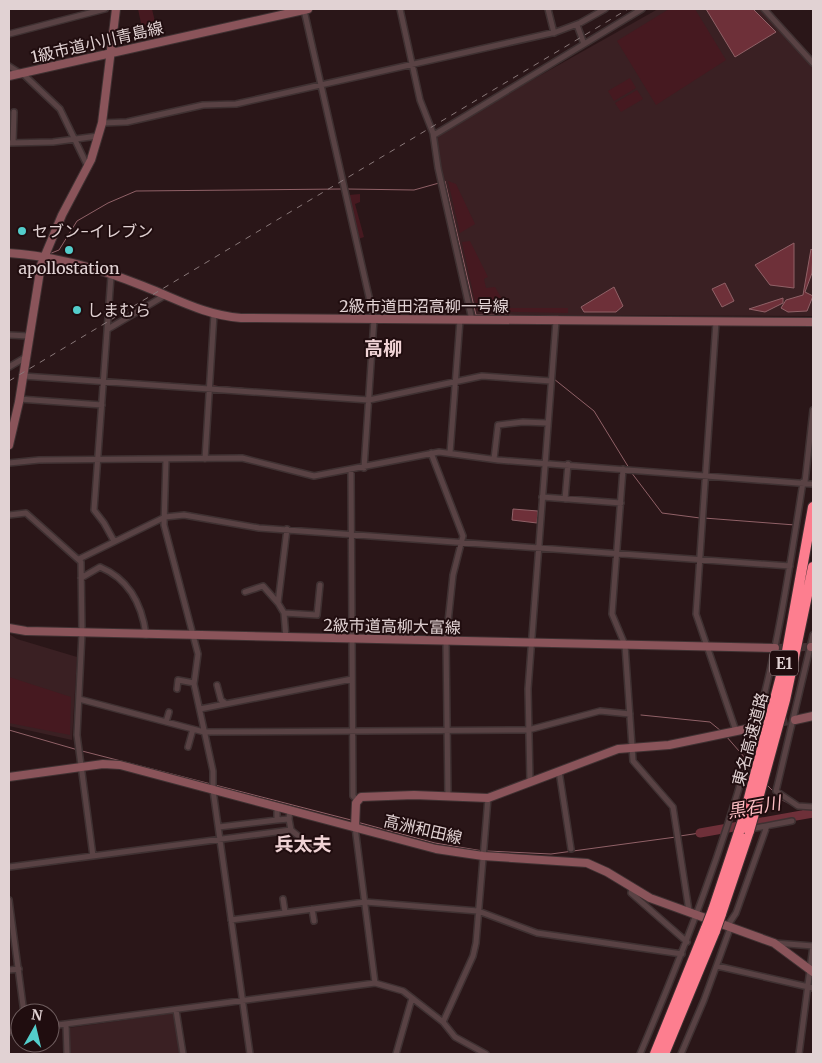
<svg xmlns="http://www.w3.org/2000/svg" width="822" height="1063" font-family="Merriweather,'Noto Sans JP',serif">
  <rect width="100%" height="100%" fill="#2a1618"/>
  <path fill="#3a2023" d="M658 9H759L813 64V316L471 315 434 135Z
    M9 634 17 639 77 657 72 740 9 726Z
    M175 1013 180 1054H70L68 1028Z"/>
  <path fill="#461920" d="M138 9H152L156 26 142 28Z
    M669 9H695L726 60 656 105 617 41Z
    M630 78 636 88 614 101 608 91Z
    M637 90 643 99 621 112 615 103Z
    M448 181 456 184 475 224 460 233Z
    M360 194V202L355 204 364 237 358 239 349 195Z
    M470 241 488 277 484 279 486 288 495 287 507 308H568V313L477 311 462 242Z
    M9 677 71 697 70 735 9 723Z"/>
  <path fill="#6e3039" stroke="#906167" d="M706 9H753L776 32 735 57Z
    M794 243V288L770 285 755 265Z
    M811 249 813 251 812 273 805 292 813 296 807 311 788 312 781 308 786 300 803 295Z
    M725 283 734 301 722 307 712 289Z
    M614 287 623 306 616 312H584L581 307Z
    M783 298V303L765 312 749 309Z
    M513 509 538 511 537 523 512 520Z"/>
  <g fill="none" stroke-linecap="round" stroke-linejoin="round">
    <path stroke="#906167" stroke-width="1" d="M443 182 445 181 476 315 558 316
      M347 189 414 190 439 183
      M49 254 59 250 77 221 108 203 136 191 343 189
      M77 377 101 379
      M105 379 208 386
      M554 379 594 411 629 468
      M212 386 251 389
      M631 472 662 513 700 518
      M704 518 795 525
      M641 715 710 722 721 731
      M9 730 78 750
      M726 736 746 759
      M82 751 211 784
      M215 785 351 820
      M768 786 782 800 809 813
      M357 822 435 843 483 851
      M680 836 700 833
      M487 851 551 854 676 837"/>
    <path stroke="#6e3039" stroke-width="9" d="M700 833 813 813"/>
    <path stroke="#453234" stroke-width="8" stroke-dasharray="8 4" stroke-linecap="butt" d="M775 648 811 647
      M756 727 795 720"/>
    <defs>
      <path id="street" d="M400 9 420 100 433 133 438 168 472 320
        M548 9 554 33
        M764 9 813 63
        M304 10 374 319 364 468
        M577 25 584 44
        M9 34 105 9
        M9 66 20 73
        M22 73 60 109 88 167
        M102 123 127 122 203 105 236 104 556 32 580 23 605 9
        M434 135 642 9
        M9 143 53 142 98 136
        M13 143 14 112
        M111 276 94 510 104 523 114 541
        M716 322 696 614 736 731
        M108 329 164 296
        M9 335 29 336
        M9 367 26 357
        M23 376 369 400 482 376 551 381
        M19 399 102 405
        M431 453 463 536 453 575 446 641 448 797
        M450 453 460 320
        M166 459 164 525 198 654 194 684 213 771V790L250 1054
        M205 459 214 314
        M494 459 498 425 523 422 548 423
        M9 463 39 460 242 458 314 476 439 452 498 460 811 484
        M623 469 612 614 625 645 633 761 673 807 689 911
        M351 470 353 796 357 800
        M805 482 813 410
        M542 497 621 503
        M565 499 568 464
        M9 515 26 513 81 562 82 633 77 735 93 856
        M79 559 165 517 184 515 259 528 790 566
        M81 578 100 567C129 579 142 604 146 635
        M245 592 263 586 278 603
        M284 613 317 615 320 585
        M813 635 776 791 798 806 813 807
        M286 638 284 613 278 603 287 529
        M217 685 221 700 225 703
        M177 689 178 680 194 683
        M79 699 204 732 528 730 600 711 630 714
        M200 709 352 679
        M166 722 169 712
        M188 747 193 729
        M559 771 571 849
        M530 782 528 689 556 321
        M277 806V820L289 819 290 809
        M219 827 277 820
        M355 827 375 983
        M750 829 792 821
        M291 830 312 847
        M9 867 291 830 289 819
        M632 888 631 893 687 942
        M283 899 285 912
        M9 900 24 1013
        M312 909 314 921
        M231 920 365 902 478 911 537 933 682 954
        M728 925 736 913 767 826
        M775 943 813 946
        M717 966 813 988
        M9 970 19 969
        M176 1010 183 1054
        M443 1022 473 956 476 943 488 798
        M66 1024 67 1054
        M50 1026 375 983 403 991 443 1022 455 1037 486 1054
        M9 1032 20 1030
        M396 1054 412 998
        M640 1054C685 948 727 840 756 727 778 647 790 565 803 482
        M681 1054 704 1000 731 926
        M799 1054 813 946"/>
      <path id="secondary" d="M9 76 308 9
        M9 253C54 256 101 269 143 286 177 299 204 315 241 318L813 322
        M9 445 19 402 41 265 62 215 91 160 102 123 116 9
        M9 628 26 631 775 648
        M811 647H813
        M795 720 813 716
        M9 777 103 764 120 765 436 849 483 856 587 863 607 872 650 898 774 943 813 972
        M355 827 356 803 361 797 414 795 488 798 618 749 669 745 756 727"/>
      <path id="highway" d="M744 817 786 657 813 507
        M753 817 785 700 813 567
        M713 910 739 832
        M721 914 749 831
        M655 1054 706 928
        M664 1054 715 931"/>
    </defs>
    <use href="#street" stroke="#3f3132" stroke-width="8"/>
    <use href="#secondary" stroke="#3f3132" stroke-width="10"/>
    <use href="#highway" stroke="#3f3132" stroke-width="12"/>
    <use href="#street" stroke="#594244" stroke-width="5"/>
    <use href="#secondary" stroke="#8a545a" stroke-width="8"/>
    <use href="#highway" stroke="#fd7e8f" stroke-width="10"/>
    <path stroke="#897879" stroke-width="1" stroke-dasharray="6 6" stroke-linecap="butt" d="M9 381 628 9"/>
    <defs>
      <path id="highway-bridge" d="M749 831 753 817
        M739 832 744 817
        M706 928 713 910
        M715 931 721 914"/>
    </defs>
    <use href="#highway-bridge" stroke="#3f3132" stroke-width="12" stroke-linecap="butt"/>
    <use href="#highway-bridge" stroke="#fd7e8f" stroke-width="10"/>
  </g>
  <g fill="#53cdcb" stroke="#200d0f" stroke-width="2">
    <circle cx="22" cy="231" r="5"/>
    <circle cx="69" cy="250" r="5"/>
    <circle cx="77" cy="310" r="5"/>
  </g>
  <g text-anchor="middle" dominant-baseline="central" stroke-width="4" stroke-linejoin="round" paint-order="stroke">
    <rect fill="#200d0f" stroke="#a79798" stroke-width="1" x="770" y="650.5" width="28" height="25" rx="4"/>
    <g font-size="15" font-weight="bold" fill="#e1d2d3">
      <text x="784" y="663">E1</text>
    </g>
    <g font-size="16" fill="#e1d2d3" stroke="#200d0f">
      <text transform="translate(97 42) rotate(-13)">1級市道小川青島線</text>
      <text x="424" y="306">2級市道田沼高柳一号線</text>
      <text transform="translate(392 626) rotate(1)">2級市道高柳大富線</text>
      <text transform="translate(750 739) rotate(-75)">東名高速道路</text>
      <text transform="translate(423 829) rotate(13)">高洲和田線</text>
    </g>
    <g font-size="16" fill="#e1d2d3" stroke="#200d0f" text-anchor="start">
      <text x="32" y="231">セブン-イレブン</text>
      <text x="69" y="268" text-anchor="middle">apollostation</text>
      <text x="87" y="310">しまむら</text>
    </g>
    <g font-size="18" font-style="italic" fill="#fabcc1" stroke="#200d0f">
      <text transform="translate(754 807) rotate(-10)">黒石川</text>
    </g>
    <g font-size="19" font-weight="bold" fill="#f0d3d5" stroke="#200d0f">
      <text x="383" y="348">高柳</text>
      <text x="303" y="844">兵太夫</text>
    </g>
  </g>
  <rect width="822" height="1063" fill="none" stroke="#e1d2d3" stroke-width="20"/>
  <g transform="translate(35 1028) rotate(8)"><circle r="24" fill="#200d0f" stroke="#6d5c5d"/>
  <path d="M0-4L9 19L0 12L-9 19Z" fill="#53cdcb"/>
  <text y="-8" font-size="14" font-weight="bold" text-anchor="middle" fill="#e1d2d3">N</text>
  </g>
</svg>
